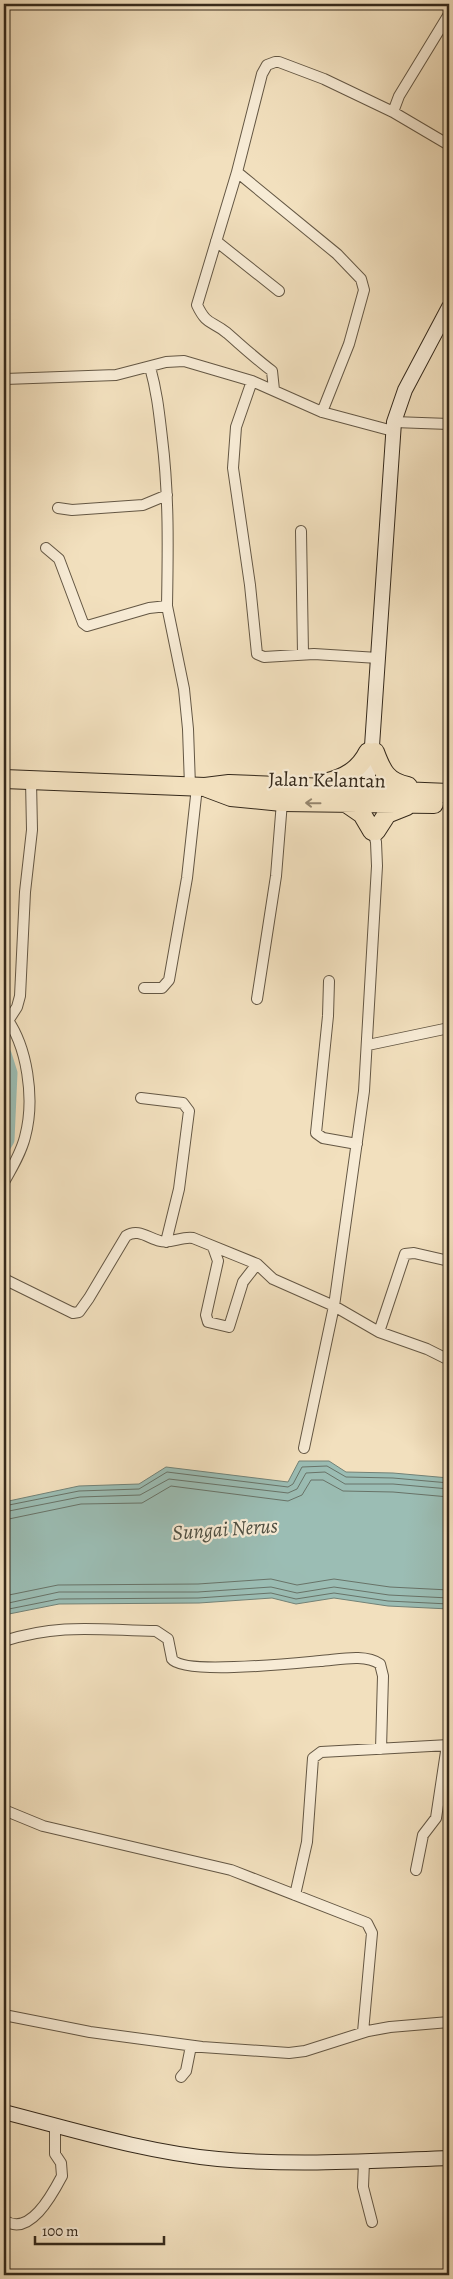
<svg xmlns="http://www.w3.org/2000/svg" width="453" height="2279" font-family="Alegreya,serif">
  <rect width="100%" height="100%" fill="#f2e0be"/>
  <filter id="stains"><feTurbulence type="fractalNoise" baseFrequency=".004" numOctaves="4"/><feColorMatrix values="0 0 0 0 .2 0 0 0 0 .09 0 0 0 0 .02 0 0 0 .5 -.17"/></filter>
  <radialGradient id="worn" r=".72"><stop offset=".6" stop-color="#630" stop-opacity="0"/><stop offset="1" stop-color="#630" stop-opacity=".3"/></radialGradient>
  <path fill="#9bbdb4" stroke="#728277" d="M299 1461H329L346 1472 393 1473 449 1478V1609L388 1606 334 1598 296 1604 272 1598 199 1603 59 1604 4 1615V1502L79 1486 139 1484 166 1467 288 1482Z"/>
  <g fill="none" stroke-linecap="round" stroke-linejoin="round">
    <path stroke="#687368" stroke-width="1" d="M4 1506 79 1491 139 1489 167 1472 288 1487 293 1484 302 1467 327 1466 346 1477 393 1478 449 1483
      M4 1512 80 1497 140 1495 169 1479 288 1493 297 1489 306 1473 325 1472 345 1484H393L449 1489
      M4 1520 81 1504 142 1503 171 1486 288 1501 302 1495 311 1480H323L343 1491 393 1492 449 1497
      M4 1596 58 1585 198 1584 271 1579 297 1585 334 1579 390 1587 449 1590
      M4 1604 59 1592H198L271 1587 297 1593 334 1587 389 1595 449 1598
      M4 1610 59 1599 198 1598 271 1593 296 1599 334 1593 388 1601 449 1604"/>
    <path stroke="#9bbdb4" stroke-width="15" d="M4 1054 10 1073 7 1140 4 1145"/>
    <defs>
      <path id="street" d="M393 112 399 96 449 14
        M237 172 337 254 361 279 364 290 349 344 322 412
        M216 241 279 291
        M4 361V392
        M150 367C157 392 159 412 162 438 169 494 168 550 167 606
        M5 379 116 375 166 362 184 361 252 381 322 412 393 431
        M252 381 236 427 233 468 250 585 257 654 264 657 314 654 378 658
        M274 390 272 371C256 359 242 346 227 333 211 320 207 326 197 305L237 172 262 74 267 65 275 62H279L324 79 393 112 449 145
        M394 422 449 424
        M58 508 72 510 143 505 167 495
        M301 531 303 654
        M46 548 59 559 83 623 87 626 149 608 167 606 184 689 188 729 190 786
        M329 981 328 1016 316 1133 323 1138 357 1144
        M144 988H162L169 980 187 878 197 787
        M257 999 276 876 282 802
        M4 1015C28 1045 35 1100 25 1137 21 1153 12 1168 4 1182
        M8 1021 17 1007 20 996 25 892 32 830 31 781
        M368 1045 449 1028
        M141 1098 183 1103 189 1111 179 1189 166 1242
        M213 1247 218 1261 206 1315 208 1322 229 1327 243 1282 257 1264
        M4 1279 73 1313 79 1312 89 1298 126 1236C138 1228 148 1238 160 1241 171 1244 182 1236 193 1238L257 1264 273 1279 334 1306 379 1332 427 1349 449 1360
        M379 1332 405 1254 414 1253 449 1261
        M304 1448 334 1306 364 1091 377 866 376 842 372 828
        M4 1641C60 1623 99 1630 156 1631L168 1639 172 1659C183 1675 297 1663 320 1661 337 1660 365 1653 380 1664L383 1676 381 1749
        M4 1810 43 1826 231 1870 367 1923 372 1933 363 2032
        M416 1870 423 1835 436 1818 447 1745
        M295 1895 307 1842 313 1758 321 1752 449 1745
        M4 2015 90 2032 202 2047 289 2053 305 2051 368 2031 390 2027 449 2022
        M181 2077 186 2071 191 2046
        M364 2162 363 2187 372 2222
        M4 2220C29 2238 52 2195 62 2176L61 2163 55 2154V2125"/>
      <path id="secondary" d="M368 799V752L372 746 394 422 405 390 449 307
        M4 2112C74 2130 145 2152 218 2159 295 2166 372 2161 449 2158"/>
      <path id="highway" d="M375 752C382 771 387 782 408 786
        M4 779 205 787 229 784 449 793
        M325 783C345 778 359 770 368 752
        M207 788 231 797 282 802 434 804
        M346 803 362 814 372 831
        M376 831 387 814 407 806"/>
    </defs>
    <use href="#street" stroke="#645744" stroke-width="12"/>
    <use href="#secondary" stroke="#35291b" stroke-width="16"/>
    <use href="#highway" stroke="#35291b" stroke-width="20"/>
    <use href="#street" stroke="#f7ebd5" stroke-width="10"/>
    <use href="#secondary" stroke="#f7ebd5" stroke-width="14"/>
    <use href="#highway" stroke="#f2e0be" stroke-width="18"/>
  </g>
  <defs><path id="oneway-shaft" d="M-6 0H5M1.5-3L5.5 0L1.5 3" fill="none" stroke-width="1.6" stroke-linecap="round" stroke-linejoin="round" transform="scale(1.25)"/></defs>
  <use stroke="#94846c" href="#oneway-shaft" transform="translate(313 803) rotate(-179)"/>
  <g text-anchor="middle" dominant-baseline="central" stroke-width="4.5" stroke-linejoin="round" paint-order="stroke">
    <g font-size="20" fill="#35291b" stroke="#f7ebd5">
      <text transform="translate(327 780) rotate(1)">Jalan Kelantan</text>
    </g>
    <g font-size="21" font-style="italic" fill="#4e4e41" stroke="#f7ebd5">
      <text transform="translate(225 1529) rotate(-4)">Sungai Nerus</text>
    </g>
  </g>
  <rect width="453" height="2279" fill="none" stroke="#f2e0be" stroke-width="20"/>
  <rect x="5" y="5" width="443" height="2269" fill="none" stroke="#35291b" stroke-width="2.5"/>
  <rect x="10" y="10" width="433" height="2259" fill="none" stroke="#35291b"/>
  <path d="M35 2236v8h129v-8" fill="none" stroke="#35291b" stroke-width="2.5"/>
  <text x="42" y="2236" font-size="15" fill="#35291b" stroke="#f7ebd5" stroke-width="4" paint-order="stroke">100 m</text>
  <rect width="100%" height="100%" filter="url(#stains)"/>
  <rect width="100%" height="100%" fill="url(#worn)"/>
</svg>
